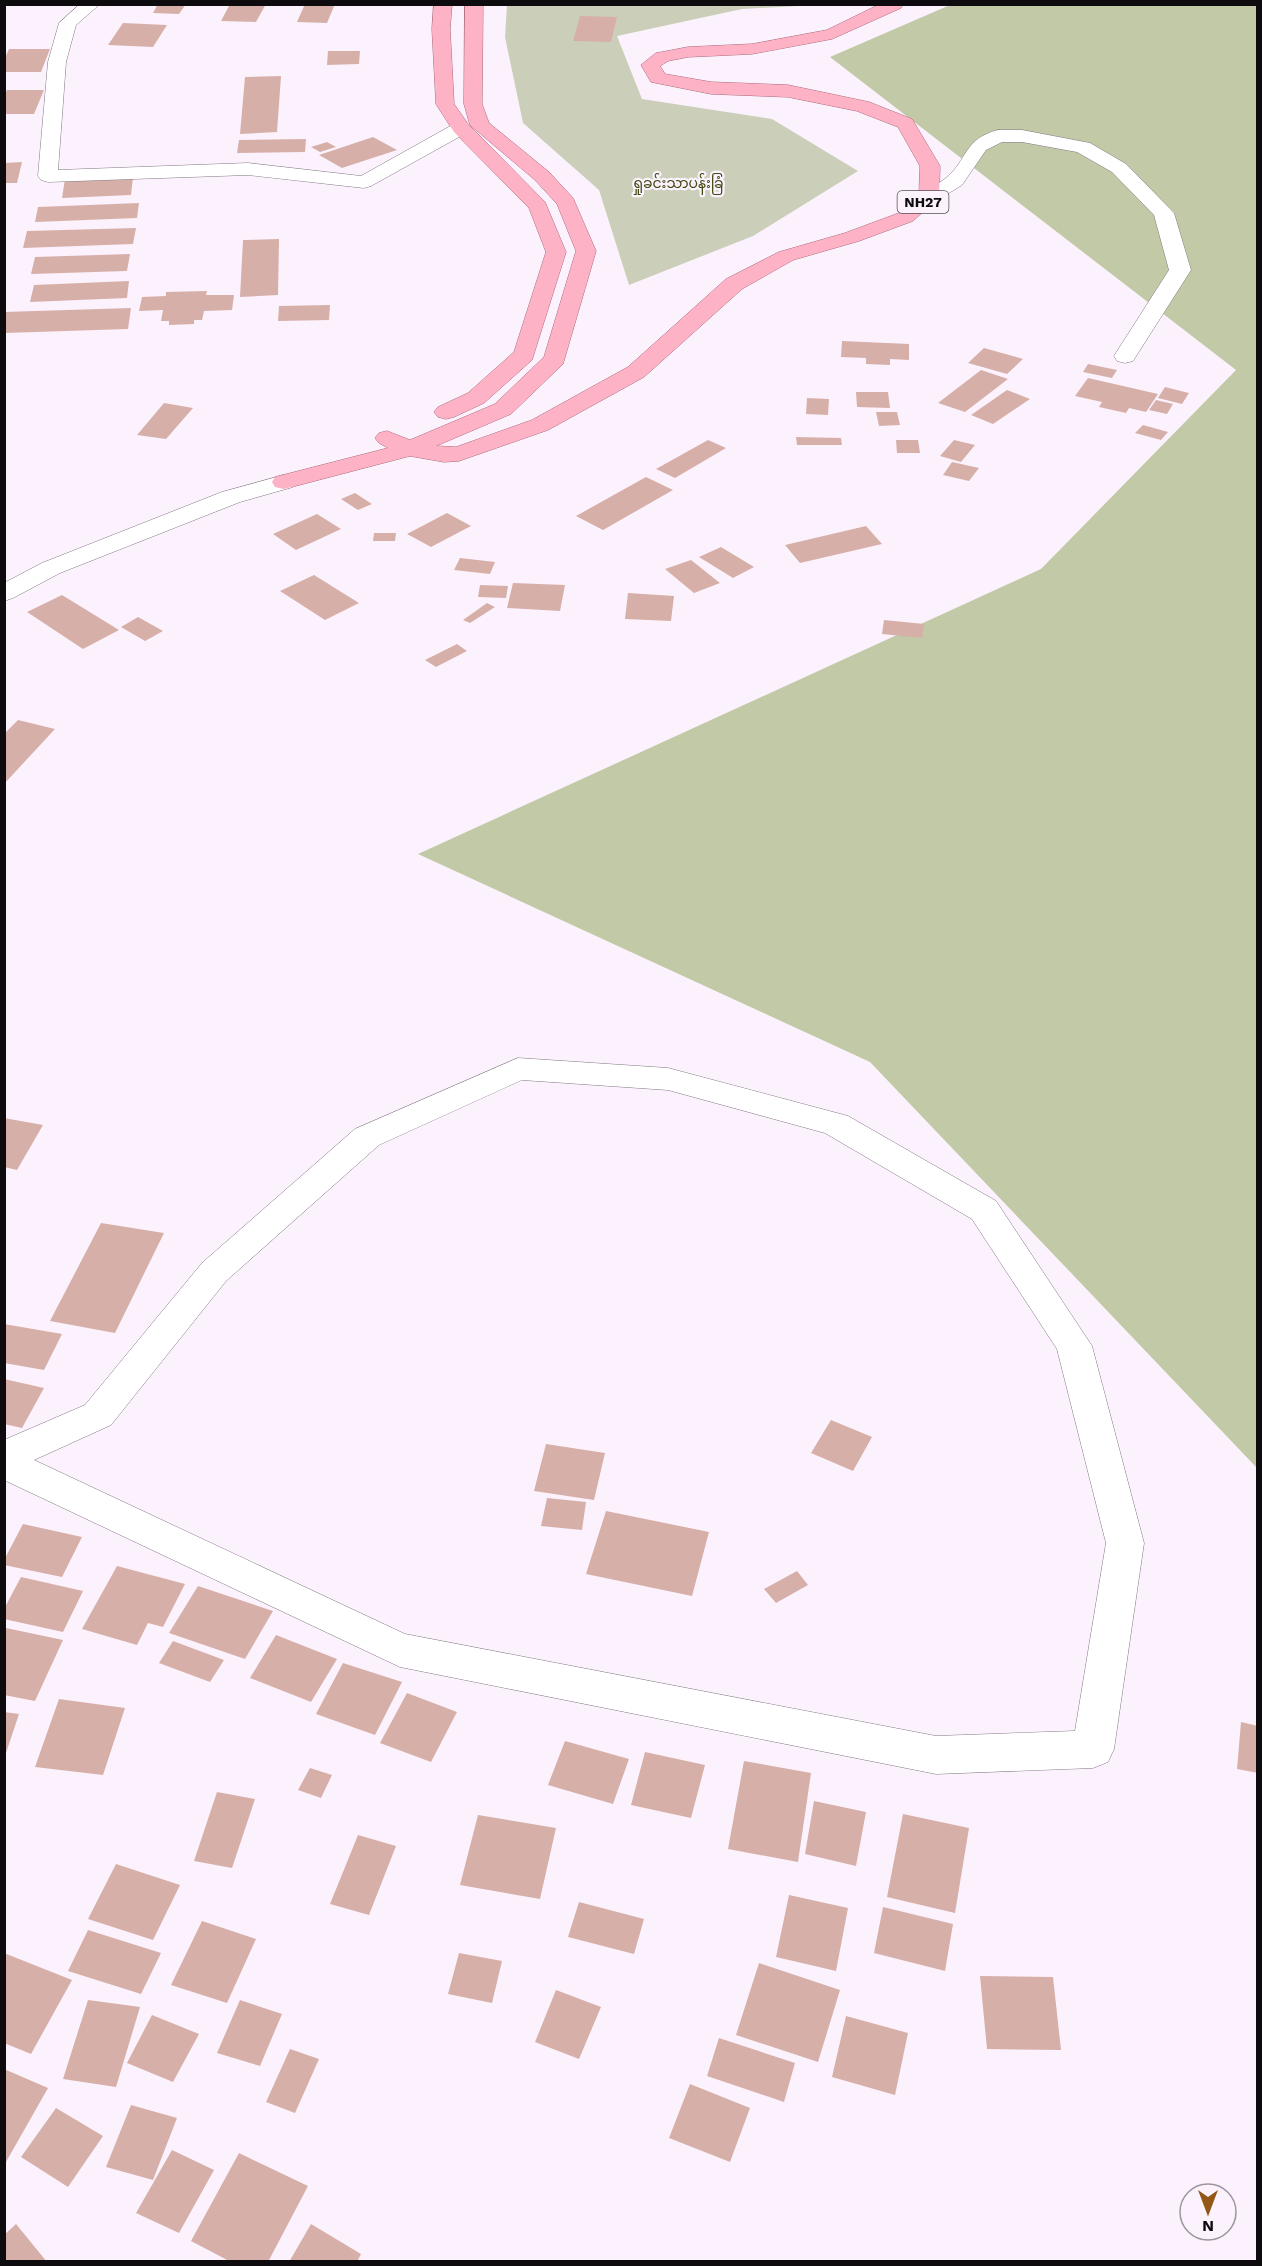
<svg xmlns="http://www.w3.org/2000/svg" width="1262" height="2266" font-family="'Work Sans','Noto Sans Myanmar',sans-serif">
  <rect width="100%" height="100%" fill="#fcf2fd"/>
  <path fill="#cbcfb9" d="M507 5H818L742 9 617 36 642 99 772 119 858 171 753 236 629 285 599 190 523 123 505 37Z"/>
  <path fill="#c2c9a6" d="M950 5H1257V1468L870 1062 418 854 1041 569 1236 370 830 57Z"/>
  <path fill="#d7afa9" d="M158 4H186L179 14 153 13Z
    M230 4H266L256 22 221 21Z
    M305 4H335L327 23 297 22Z
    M580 16 617 17 611 42 573 41Z
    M123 23 167 25 153 47 108 45Z
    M9 49H50L41 72H4V60Z
    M328 51H360L359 64 327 65Z
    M281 76 277 132 240 134 245 77Z
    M7 90H44L34 114H4V97Z
    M373 137 397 150 342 168 319 155Z
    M306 139 305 152 237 153 239 140Z
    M327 142 336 147 320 152 311 147Z
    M22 162 17 183H4V163Z
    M133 177 131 195 62 198 65 179Z
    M139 203 137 218 35 222 38 207Z
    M136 228 133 244 23 248 27 231Z
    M279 239 278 295 240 297 243 240Z
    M130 254 127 271 31 274 35 257Z
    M129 281 127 298 30 302 34 285Z
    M207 291 206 295H234L232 310 204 311 202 320H194V324L169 325V321H161L163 310 139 311 142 297 166 296V292Z
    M330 305 329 320 278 321 279 306Z
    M131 308 128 329 4 333V312Z
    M842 341 909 344V360L890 359V365L866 364V358L841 357Z
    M984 348 1023 359 1007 374 968 363Z
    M1088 364 1117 370 1112 378 1083 372Z
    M981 370 1008 379 965 412 938 403Z
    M1088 378 1158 394 1146 412 1129 408 1126 413 1099 407 1102 402 1075 396Z
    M1165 387 1189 393 1182 404 1158 398Z
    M1007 390 1030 399 993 424 971 415Z
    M856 392H888L890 408 857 407Z
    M807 398 829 399 828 415 806 414Z
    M1156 400 1173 404 1167 414 1149 410Z
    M164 403 193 408 166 439 137 435Z
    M876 412H897L900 425 879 426Z
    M1143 425 1168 432 1161 440 1135 433Z
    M796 437 841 438 842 445H797Z
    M708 440 726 448 675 478 656 469Z
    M896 440H918L920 453H897Z
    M954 440 975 445 961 462 940 456Z
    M952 462 979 468 969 481 943 475Z
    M646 477 673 490 603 530 576 516Z
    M355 493 372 504 358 510 341 499Z
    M447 513 471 526 431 547 407 534Z
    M317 514 341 529 296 550 273 534Z
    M866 526 882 544 800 563 785 545Z
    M374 533H396L395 541H373Z
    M721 547 754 567 733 578 699 557Z
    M460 558 495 562 490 574 454 570Z
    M691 560 720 583 694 593 665 569Z
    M314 575 359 603 325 620 280 591Z
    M513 583 565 585 560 611 507 608Z
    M480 585 508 586 506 598 478 597Z
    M628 593 674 596 671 621 625 619Z
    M62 595 119 630 83 649 27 612Z
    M487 603 495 607 470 623 463 620Z
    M138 617 163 631 145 641 121 627Z
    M884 620 924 624 922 638 882 634Z
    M457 644 467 651 436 667 425 660Z
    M18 720 55 729 4 784V734Z
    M4 1118 43 1125 17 1170 4 1167Z
    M101 1223 164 1233 115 1333 50 1321Z
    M4 1324 62 1334 44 1370 4 1363Z
    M4 1379 44 1388 22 1428 4 1424Z
    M831 1420 872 1437 853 1471 811 1453Z
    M546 1444 605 1453 594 1500 534 1491Z
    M547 1498 586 1502 582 1530 541 1526Z
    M606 1511 709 1532 692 1596 586 1574Z
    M23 1524 82 1537 62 1577 4 1565V1560Z
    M117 1566 185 1584 163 1627 148 1623 137 1645 82 1629Z
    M797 1571 808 1585 776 1603 764 1589Z
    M21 1577 83 1591 63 1632 4 1619V1609Z
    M198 1586 273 1611 245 1659 169 1633Z
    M6 1628 63 1640 35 1701 4 1695Z
    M276 1635 337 1659 311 1702 250 1678Z
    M173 1641 224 1660 210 1682 159 1663Z
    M343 1663 402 1682 375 1735 316 1714Z
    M407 1693 457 1712 431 1762 380 1743Z
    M59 1699 125 1708 103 1775 35 1767Z
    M4 1712 19 1714 5 1756H4Z
    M1241 1722 1258 1726V1773L1237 1769Z
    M565 1741 629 1759 613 1804 548 1785Z
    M645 1752 705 1765 691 1818 631 1805Z
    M744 1761 811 1773 798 1862 728 1849Z
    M310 1768 332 1775 321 1798 298 1790Z
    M217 1792 255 1799 232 1868 194 1861Z
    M814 1801 866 1812 856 1866 805 1854Z
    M903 1814 969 1828 955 1913 887 1897Z
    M478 1815 556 1828 540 1899 460 1885Z
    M358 1835 396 1846 369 1915 330 1904Z
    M116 1864 180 1885 153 1940 88 1919Z
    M789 1895 848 1908 836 1971 776 1957Z
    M579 1902 644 1919 634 1954 568 1937Z
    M883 1907 953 1924 945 1971 874 1953Z
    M202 1921 256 1939 227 2003 171 1985Z
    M88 1930 161 1953 141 1994 68 1971Z
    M4 1953 72 1980 31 2054 4 2043Z
    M459 1953 502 1961 492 2003 448 1994Z
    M759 1963 840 1990 818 2062 736 2035Z
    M980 1976 1053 1977 1061 2050 987 2049Z
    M556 1990 601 2007 579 2059 535 2042Z
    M88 2000 140 2007 116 2087 63 2079Z
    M240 2000 282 2014 260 2066 217 2053Z
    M152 2015 199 2034 173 2082 127 2063Z
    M846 2016 908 2033 895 2095 832 2077Z
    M719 2038 795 2063 784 2102 707 2076Z
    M290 2049 319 2059 295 2113 266 2102Z
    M4 2069 48 2088 6 2162 4 2161Z
    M690 2084 750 2108 730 2162 669 2138Z
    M131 2105 177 2118 153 2180 106 2167Z
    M56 2108 103 2136 68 2187 21 2157Z
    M172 2150 214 2170 179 2233 136 2213Z
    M239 2153 308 2186 268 2262H231L191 2241Z
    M16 2224 47 2262H4V2235Z
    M311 2224 361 2254 357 2262H289Z"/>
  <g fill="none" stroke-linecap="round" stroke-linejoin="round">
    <defs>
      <path id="minor" d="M80 4H100L76 25 66 62 58 170 248 163 361 176 454 124H468L471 128 468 132 371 186 364 188 248 175 48 182 41 180 38 176 48 62 59 23Z
        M998 130H1022L1090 143 1126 164 1174 213 1191 270 1133 361 1125 363 1117 361 1114 356 1169 270 1154 215 1112 172 1077 152 1022 142H1002L986 150 962 185 936 201H922L919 197C925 188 938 185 946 178 968 160 963 139 998 130Z
        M518 1058 668 1068 848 1116 996 1201 1092 1346 1144 1543 1114 1749 1108 1762 1093 1768 936 1774 400 1667 4 1480V1440L85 1405 202 1263 355 1129ZM522 1080 668 1090 825 1133 972 1219 1057 1349 1106 1543 1075 1731 936 1736 405 1634 34 1460 111 1425 226 1281 379 1145Z"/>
      <path id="secondary" d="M284 475 293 477 296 482 293 487 240 502 60 573 13 598 4 601V583L42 563 222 492Z"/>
      <path id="trunk" d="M434 4H452L450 29 454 104 468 124 545 202 566 252 532 360 484 403 454 417 446 419 438 417 434 412 438 407 468 393 514 352 546 252 529 208 454 132 436 104 432 29Z
        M465 4H483L482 104 489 123 549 172 573 198 596 251 563 364 511 414 436 446 456 447 532 420 628 367 726 279 779 252 845 233 899 213 919 195 920 166 898 127 857 111 788 97 711 94 651 82 641 65 656 53 662 52 688 47 752 44 827 30 880 4H903L901 8 832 39 752 54 688 57 668 61 660 66 665 74 711 82 788 85 869 102 912 119 940 166 939 197 913 221 859 241 793 260 742 289 644 377 548 430 459 461 444 462 410 456 284 489 275 487 272 482 275 477 388 448 379 443 375 438 379 433 387 431 410 440 495 404 544 357 576 251 557 204 535 180 470 125 464 104Z"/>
    </defs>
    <use href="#minor" stroke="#817882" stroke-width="1"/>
    <use href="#secondary" stroke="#817882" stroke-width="1"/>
    <use href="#trunk" stroke="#aa6b7c" stroke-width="1"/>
    <use href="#minor" fill="#fff" fill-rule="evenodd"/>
    <use href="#secondary" fill="#fff" fill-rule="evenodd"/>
    <use href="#trunk" fill="#feb2c6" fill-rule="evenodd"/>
  </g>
  <g text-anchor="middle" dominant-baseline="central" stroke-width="4.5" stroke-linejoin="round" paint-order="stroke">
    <g font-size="14" fill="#40480f" stroke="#fcf2fd">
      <text x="678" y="183">ရှုခင်းသာပန်းခြံ</text>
    </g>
    <rect fill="#fcf2fd" stroke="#555056" stroke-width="1.5" x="897.5" y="191" width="51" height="22" rx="4.5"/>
    <g font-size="14" font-weight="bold" fill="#0e0b0f">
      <text x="923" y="202">NH27</text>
    </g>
  </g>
  <rect width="1262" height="2266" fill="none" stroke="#0e0b0f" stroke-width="12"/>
  <g transform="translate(1208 2212) rotate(180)"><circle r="28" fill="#fcf2fd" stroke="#9d969e" stroke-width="1.5"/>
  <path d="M0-4.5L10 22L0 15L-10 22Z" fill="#935718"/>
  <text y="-9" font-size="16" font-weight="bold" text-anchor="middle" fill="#0e0b0f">N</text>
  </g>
</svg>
